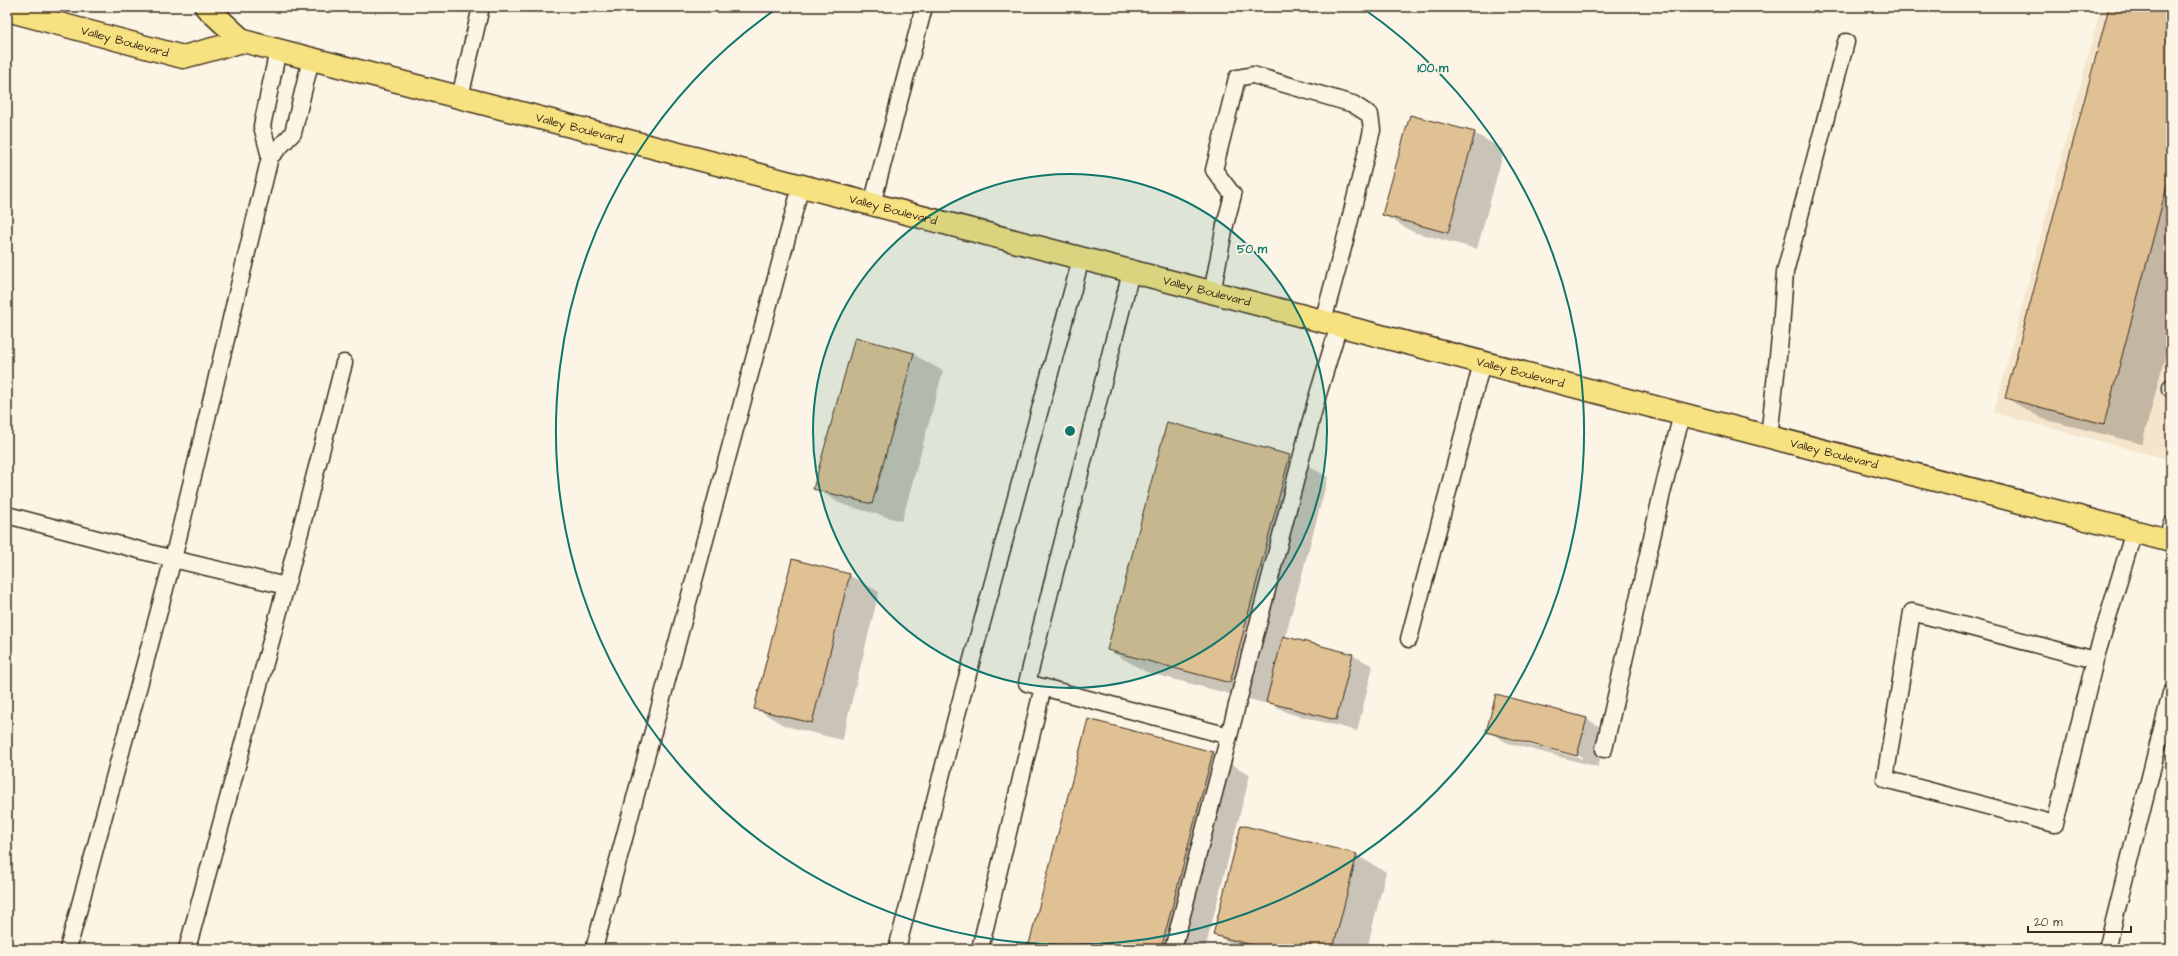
<svg xmlns="http://www.w3.org/2000/svg" width="2178" height="956" font-family="'Architects Daughter',sans-serif">
  <rect width="100%" height="100%" fill="#fcf5e5"/>
  <filter id="ink" filterUnits="userSpaceOnUse"><feTurbulence type="fractalNoise" baseFrequency=".025" numOctaves="2"/><feDisplacementMap in="SourceGraphic" scale="8" xChannelSelector="R" yChannelSelector="G"/><feConvolveMatrix kernelMatrix="1 2 1 2 8 2 1 2 1" color-interpolation-filters="sRGB"/></filter>
  <g filter="url(#ink)">
    <path fill="#f4e5cc" d="M2101 7H2171V460L1994 413Z"/>
    <path fill="#0003" fill-rule="evenodd" d="M2110 7H2171V334L2142 444 2043 419 2006 398Z
      M1474 133 1504 150 1477 249 1413 232 1384 215Z
      M913 354 943 371 902 521 844 505 814 488Z
      M1168 423 1290 456 1328 477 1285 638 1352 655 1373 666 1357 731 1288 713 1268 702V704L1146 672 1108 650Z
      M849 575 879 592 842 740 785 726 755 708Z
      M1497 696 1587 719 1607 731 1598 767 1508 743 1487 731ZM1508 737 1582 757V759L1508 739Z
      M1089 720 1213 753 1250 775 1205 949 1029 948Z
      M1356 855 1386 872 1367 949H1239L1214 934Z"/>
    <path fill="#e0c193" stroke="#3b2a1e" d="M2109 7H2171V171L2104 424 2005 398Z
      M1410 115 1475 132 1448 233 1382 215Z
      M855 337 914 353 872 504 813 489Z
      M1167 422 1290 455 1230 683 1107 650Z
      M792 559 850 574 812 723 754 709Z
      M1283 636 1353 654 1336 720 1266 702Z
      M1496 694 1587 718 1577 756 1486 732Z
      M1088 719 1213 752 1161 949 1028 948Z
      M1241 825 1357 854 1333 949H1268L1213 935Z"/>
    <g fill="none" stroke-linecap="round" stroke-linejoin="round">
      <defs>
        <path id="service" d="M460 97 481 7
          M270 157 293 133 311 59
          M872 204 924 7
          M1131 272 1027 683 1229 736 1316 401 1339 325
          M1212 293 1225 225 1233 195 1214 170 1237 78 1253 75 1353 104 1370 115 1372 130 1344 244 1323 321
          M2171 387V389
          M1769 437 1781 329 1785 272 1846 42
          M7 515 173 559 286 586
          M2167 540 2171 525
          M1409 639 1482 363
          M2095 660 1912 612 1885 779 2055 824 2095 660 2134 531
          M1604 749 1662 493 1682 414
          M68 949 173 559 270 157 262 126 278 50
          M187 949 286 586 344 363
          M594 949 801 186
          M897 949 956 718 1081 259
          M980 949 1043 687
          M1173 949 1229 736
          M2107 949 2171 693"/>
        <g id="primary">
          <path id="s1" d="M206 7 243 41 2171 541"/>
          <path id="s2" d="M7 10 183 57 243 41"/>
        </g>
      </defs>
      <use href="#service" stroke="#3b2a1e" stroke-width="19"/>
      <use href="#primary" stroke="#3b2a1e" stroke-width="25"/>
      <use href="#service" stroke="#fcf5e5" stroke-width="16"/>
      <use href="#primary" stroke="#f7e281" stroke-width="22"/>
    </g>
  </g>
  <circle cx="1070" cy="431" r="257" fill="#0f766e" fill-opacity=".12"/>
  <g fill="none" stroke="#0f766e" stroke-width="2">
    <circle cx="1070" cy="431" r="257"/>
    <path d="M1361 7A514 514 0 1 1 779 7"/>
  </g>
  <g text-anchor="middle" dominant-baseline="central" stroke-width="3.5" stroke-linejoin="round" paint-order="stroke">
    <g font-size="12" fill="#3b2a1e" stroke="#fcf5e5">
      <text stroke="none"><textPath href="#s2" startOffset="122">Valley Boulevard</textPath></text>
      <text stroke="none"><textPath href="#s1" startOffset="398">Valley Boulevard</textPath></text>
      <text stroke="none"><textPath href="#s1" startOffset="722">Valley Boulevard</textPath></text>
      <text stroke="none"><textPath href="#s1" startOffset="1046">Valley Boulevard</textPath></text>
      <text stroke="none"><textPath href="#s1" startOffset="1370">Valley Boulevard</textPath></text>
      <text stroke="none"><textPath href="#s1" startOffset="1694">Valley Boulevard</textPath></text>
    </g>
  </g>
  <circle cx="1070" cy="431" r="6" fill="#0f766e" stroke="#fcf5e5" stroke-width="2"/>
  <g font-size="12" text-anchor="middle" font-weight="bold" fill="#0f766e" stroke="#fcf5e5" stroke-width="3.5" stroke-linejoin="round" paint-order="stroke">
    <text x="1433" y="72">100 m</text>
    <text x="1252" y="253">50 m</text>
  </g>
  <rect width="2178" height="956" fill="none" stroke="#fcf5e5" stroke-width="24"/>
  <rect x="12" y="12" width="2154" height="932" fill="none" stroke="#3b2a1e" stroke-width="1.5" filter="url(#ink)"/>
  <path d="M2028 926v6h103v-6" fill="none" stroke="#3b2a1e" stroke-width="2"/>
  <text x="2034" y="926" font-size="12" fill="#3b2a1e" stroke="#fcf5e5" stroke-width="3" paint-order="stroke">20 m</text>
</svg>
